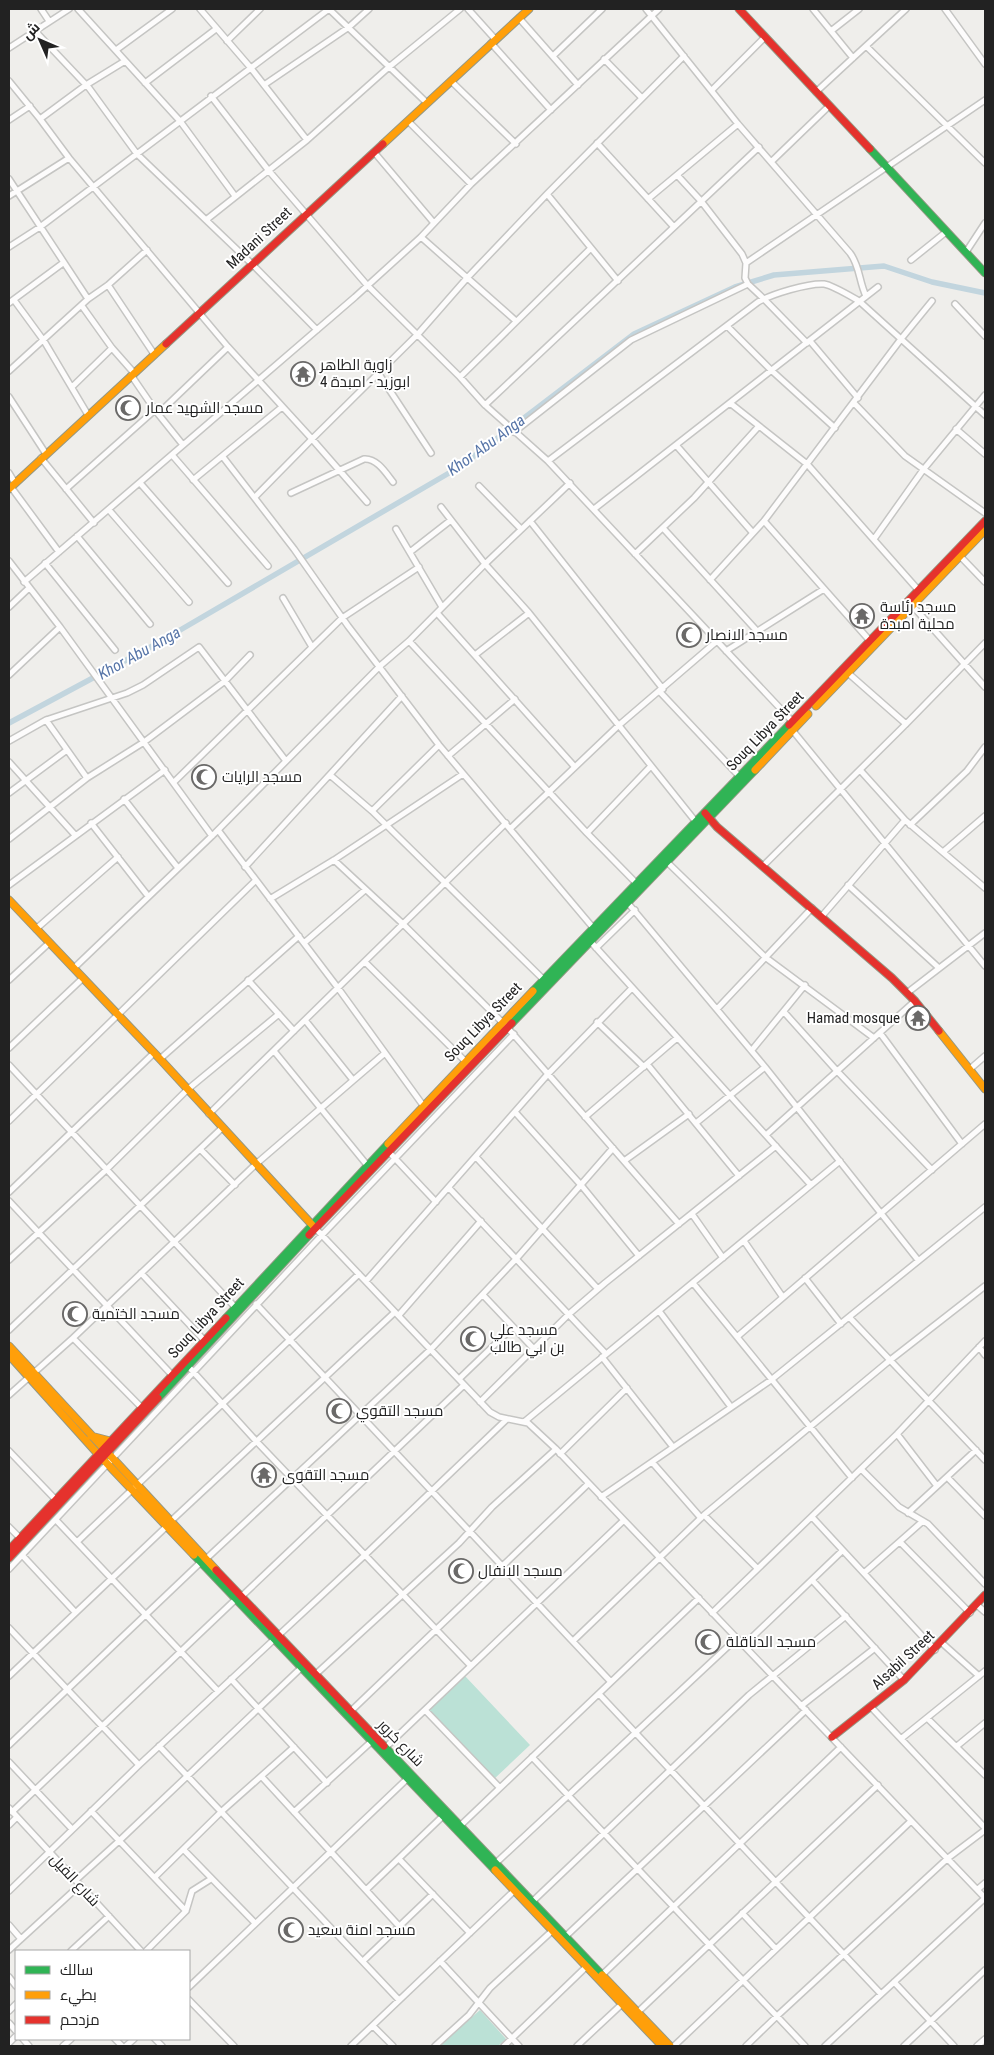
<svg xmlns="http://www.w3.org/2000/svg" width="994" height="2055" font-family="'Roboto Condensed',Cairo,sans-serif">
  <rect width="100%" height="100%" fill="#efeeeb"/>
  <path fill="#bbe1d6" d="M465 1676 530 1745 494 1779 429 1710Z
    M480 2010 506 2039 498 2046H440Z"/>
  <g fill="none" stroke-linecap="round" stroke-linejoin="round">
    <path stroke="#c2d5de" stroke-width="5.5" d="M9 723 158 643 461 466 634 334 735 287 774 275 884 266 932 282 985 293"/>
    <defs>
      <path id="street" d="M41 9 49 21
        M78 9 180 121 235 196
        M200 9 250 67 307 140
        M329 9 427 103
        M468 9 495 39
        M646 9 738 124 850 253C860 266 859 282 866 296
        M813 9 853 58
        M945 9 985 64
        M519 18 578 85
        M35 31 89 88 137 154 252 264 317 330
        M831 31 859 9
        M227 41 260 9
        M491 43 551 110
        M866 46 985 163
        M9 48 69 9
        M116 50 172 9
        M553 56 602 9
        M604 59 641 97
        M9 81 40 119 69 158 228 347 312 439 367 502
        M451 81 516 144
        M145 83 216 29
        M264 85 349 27 369 9
        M712 90 765 37
        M816 92 906 9
        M211 96 269 171 367 285 460 377 485 405 759 147
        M40 119 86 85 125 61
        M9 120 30 106
        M408 121 471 184
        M597 143 674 227
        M374 152 434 223
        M772 161 829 106
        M677 175 701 201 742 254 746 263
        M9 179 88 299
        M547 194 618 281
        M9 196 69 158
        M648 199 738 124
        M206 220 307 140 389 67 460 9
        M421 237 516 321
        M9 247 40 227 329 9
        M966 252 985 223
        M911 260 946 232
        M108 285 154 354
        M14 300 44 341 88 415
        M9 303 63 263
        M955 304 985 336
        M82 306 112 348 134 373
        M727 326 771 370 835 428
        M810 341 858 398
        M807 343 764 299 748 284 745 278 746 263 985 100
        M9 371 88 299 108 285 147 250
        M379 374 431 453
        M131 375 155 410 183 445
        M460 377 591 248
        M72 387 112 348
        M9 397 46 454
        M730 403 807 464 920 592
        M854 403 905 456 985 513
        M485 405 548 461 793 722
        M159 413 228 347
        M956 429 985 454
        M514 432 631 340 748 284
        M676 445 753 533
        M173 456 268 566
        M223 457 294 549 348 626 439 745 595 930
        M41 458 94 523
        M548 461 758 302C772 294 808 283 824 284 832 285 852 297 859 301L985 415
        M9 473 15 483
        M193 480 282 407
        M140 483 228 583
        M479 486 521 529
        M11 487 59 552
        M66 489 155 410
        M291 493 364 459C377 458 386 473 393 482
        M255 497 312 439 418 334 467 278 547 194 684 56
        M441 507 485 564 529 613 696 822
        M594 509 878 287
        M109 510 189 602
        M530 521 663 689
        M764 521 871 642
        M663 528 757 631
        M396 529 442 607
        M77 536 150 624
        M874 539 923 470 985 395
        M410 552 451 520
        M635 554 694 498 759 426
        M960 556 985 582
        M9 561 60 627 212 836
        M45 563 115 650
        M710 580 764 521 901 339 932 301
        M24 582 355 297 421 237 471 184 659 9
        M283 598 312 647
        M910 603 985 687
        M9 607 29 588
        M437 613 574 766
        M409 641 587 833 638 885
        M726 651 824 589
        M475 655 529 613
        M848 673 906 724
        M9 675 60 627
        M660 692 740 777
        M46 720 87 778
        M793 731 985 966
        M9 741 46 720 127 693 143 685 199 647 225 681 250 655
        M448 756 515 699
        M9 762 75 835
        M860 770 905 820 985 888
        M330 775 372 811 544 980
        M174 782 342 618 419 567
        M9 793 67 750
        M124 799 178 868
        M372 811 439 745
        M91 823 148 896
        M910 825 967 771 985 747
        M511 828 618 726 717 641
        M218 830 338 988 425 1108
        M587 833 651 766
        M9 839 87 778 144 742 225 681 286 761
        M943 852 985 816
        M334 860 403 924 506 1026 679 1224
        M666 861 765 957 874 1038
        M763 866 906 724 985 643
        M245 867 402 696
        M9 885 165 770
        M848 885 939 968
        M270 899 334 860 463 774
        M627 902 765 1067 918 1260
        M822 916 905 820
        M36 929 118 857
        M590 941 811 1185
        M304 943 365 890
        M596 948 635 910
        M365 962 465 1061
        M74 968 215 833 380 666 409 641 485 564 570 483
        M9 980 49 943
        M248 980 294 1031
        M907 993 985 933
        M717 1009 812 908
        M784 1012 837 1071 932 1170
        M305 1020 353 1080
        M597 1022 644 1067
        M880 1033 962 1144
        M9 1048 83 978
        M752 1050 805 985
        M274 1051 367 1165
        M160 1059 299 936
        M647 1064 739 1176
        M9 1065 235 1307
        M970 1069 985 1056
        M515 1112 581 1185 639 1256
        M209 1114 506 823
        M585 1117 677 1038
        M9 1121 255 881
        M696 1123 765 1067
        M766 1135 915 1001
        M200 1149 235 1185
        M388 1151 436 1202
        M476 1157 598 1289
        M624 1161 689 1114
        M449 1188 606 1354
        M9 1192 154 1053
        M9 1201 172 1375
        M692 1214 723 1258
        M316 1229 490 1412 499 1417 528 1423 556 1449 985 1898
        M744 1241 782 1296
        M9 1260 106 1170 187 1090 279 1014
        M141 1273 204 1340
        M805 1278 841 1324
        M366 1281 548 1074 632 988
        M693 1283 852 1478
        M483 1295 534 1349
        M256 1304 611 1682
        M659 1311 731 1407
        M399 1315 481 1221
        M849 1317 985 1460
        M9 1330 222 1128
        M738 1336 985 1124
        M73 1338 141 1407
        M979 1347 985 1355
        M602 1357 673 1447
        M188 1366 257 1442 471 1666
        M459 1379 513 1327
        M9 1395 73 1338 256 1164 385 1053
        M480 1402 569 1314 605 1283 776 1146
        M524 1422 840 1161
        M897 1434 937 1486
        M9 1451 56 1500
        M560 1454 627 1388
        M652 1462 701 1518
        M861 1469 899 1507 928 1524 985 1584
        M947 1477 985 1516
        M601 1497 771 1380 985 1207
        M908 1513 976 1450
        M704 1515 757 1568
        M812 1517 935 1650
        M56 1520 218 1691
        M171 1521 395 1312
        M9 1527 20 1538
        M78 1541 359 1274
        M900 1542 970 1613
        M22 1555 75 1612
        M206 1559 431 1349 516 1259 613 1148
        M9 1569 322 1235 514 1034
        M864 1573 923 1521
        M812 1580 904 1680
        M242 1596 464 1385
        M977 1605 985 1612
        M712 1613 897 1434 985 1341
        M9 1628 139 1765
        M573 1641 704 1515 889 1361 985 1286
        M942 1643 979 1676
        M744 1645 842 1551
        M316 1674 459 1543 492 1507 556 1449
        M9 1676 167 1526
        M231 1679 327 1783
        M599 1694 881 1994
        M801 1706 875 1648
        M871 1707 985 1828
        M352 1710 588 1484
        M425 1710 499 1787
        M927 1718 985 1775
        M902 1738 985 1671
        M9 1745 201 1562
        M159 1746 399 2000
        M957 1746 985 1723
        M386 1747 623 1521
        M532 1757 805 2046
        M9 1762 72 1829
        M262 1777 399 1926
        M9 1808 141 1951
        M91 1811 186 1911
        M12 1812 236 1599
        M294 1812 372 1741
        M9 1825 17 1817
        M461 1825 699 1598
        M184 1850 254 1922
        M399 1859 470 1933
        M497 1862 737 1638
        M155 1877 222 1811 294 1747
        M76 1880 119 1841 302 1667
        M978 1889 985 1883
        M366 1890 445 1814
        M9 1891 139 1765 365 1555 507 1419
        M533 1901 749 1695 846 1616
        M742 1913 776 1949
        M9 1925 21 1939
        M566 1936 806 1710
        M9 1950 80 1885
        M71 1951 109 1916
        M146 1951 186 1911 192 1891 211 1879
        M363 1961 433 1894
        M440 1961 519 2046
        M603 1974 841 1747
        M9 1977 16 1986
        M894 1982 954 2046
        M189 1987 409 1777
        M189 2000 234 2046
        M9 2011 16 2004
        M638 2012 878 1785
        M9 2023 16 2031
        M373 2026 393 2046
        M23 2039 29 2046
        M115 2039 122 2046
        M155 2039 162 2046
        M9 2043 16 2036
        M63 2046 71 2039
        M126 2046 134 2039
        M351 2046 515 1890
        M435 2046 469 2015 490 1988 552 1931
        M504 2046 586 1967
        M577 2046 622 2004
        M674 2046 911 1821
        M746 2046 777 2016 948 1858 985 1830
        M825 2046 985 1898
        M904 2046 985 1970
        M977 2046 985 2039"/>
      <path id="fast" d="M870 149 985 273
        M533 991 789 725
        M512 1023 755 770
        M226 1318 388 1144
        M158 1398 309 1235
        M194 1555 495 1870
        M384 1746 602 1975"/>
      <path id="slow" d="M383 144 529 9
        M9 489 166 344
        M816 706 985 530
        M755 770 808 714
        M9 900 160 1059 315 1228
        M939 1031 985 1089
        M388 1144 533 991
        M9 1346 216 1570
        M9 1355 98 1454 194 1555
        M91 1436 110 1441
        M495 1870 662 2046
        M602 1975 670 2046"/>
      <path id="jam" d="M739 9 870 149
        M166 344 383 144
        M789 725 985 521
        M705 813 717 827 892 978 915 1001 939 1031
        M309 1235 512 1023
        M9 1550 226 1318
        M9 1558 158 1398
        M216 1570 384 1746
        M832 1737 904 1680 985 1595"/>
    </defs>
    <use href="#street" stroke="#c5c5c3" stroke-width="8"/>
    <use href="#fast" stroke="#949884" stroke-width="9"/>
    <use href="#slow" stroke="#949884" stroke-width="9"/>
    <use href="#jam" stroke="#949884" stroke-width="9"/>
    <use href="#street" stroke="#fdfcfc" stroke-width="5"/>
    <use href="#fast" stroke="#30b455" stroke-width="7"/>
    <use href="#slow" stroke="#ff9f0a" stroke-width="7"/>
    <use href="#jam" stroke="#e5322d" stroke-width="7"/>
  </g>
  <defs>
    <symbol id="temple-ring" viewBox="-11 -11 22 22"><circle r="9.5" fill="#fff" stroke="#6a6968" stroke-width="1.5"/><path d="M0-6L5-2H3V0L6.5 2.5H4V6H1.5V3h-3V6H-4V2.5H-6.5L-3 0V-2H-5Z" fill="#6a6968"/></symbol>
    <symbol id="mosque-ring" viewBox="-11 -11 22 22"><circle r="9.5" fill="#fff" stroke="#6a6968" stroke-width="1.5"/><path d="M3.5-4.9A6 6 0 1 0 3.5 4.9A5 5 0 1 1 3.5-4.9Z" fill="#6a6968"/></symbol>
  </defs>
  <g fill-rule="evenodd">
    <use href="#temple-ring" x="289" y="360" width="28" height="28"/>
    <use href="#mosque-ring" x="114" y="394" width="28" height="28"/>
    <use href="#temple-ring" x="848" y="602" width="28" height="28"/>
    <use href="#mosque-ring" x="675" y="621" width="28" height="28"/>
    <use href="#mosque-ring" x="190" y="763" width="28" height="28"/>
    <use href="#temple-ring" x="904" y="1004" width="28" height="28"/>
    <use href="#mosque-ring" x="61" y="1300" width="28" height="28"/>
    <use href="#mosque-ring" x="459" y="1325" width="28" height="28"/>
    <use href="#mosque-ring" x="325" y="1397" width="28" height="28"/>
    <use href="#temple-ring" x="250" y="1461" width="28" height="28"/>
    <use href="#mosque-ring" x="447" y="1557" width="28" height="28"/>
    <use href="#mosque-ring" x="694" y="1628" width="28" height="28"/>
    <use href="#mosque-ring" x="277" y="1916" width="28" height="28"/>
  </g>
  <g text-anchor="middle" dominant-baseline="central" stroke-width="4" stroke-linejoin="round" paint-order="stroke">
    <g font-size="15" fill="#222" stroke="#fff">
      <text transform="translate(259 238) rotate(-43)">Madani Street</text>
      <text transform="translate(765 731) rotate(-46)">Souq Libya Street</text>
      <text transform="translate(483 1022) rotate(-46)">Souq Libya Street</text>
      <text transform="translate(206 1318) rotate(-47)">Souq Libya Street</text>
      <text transform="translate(903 1660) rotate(-43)">Alsabil Street</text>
      <text transform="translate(401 1743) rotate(46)">شارع كرور</text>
      <text transform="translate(75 1880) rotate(47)">شارع الفيل</text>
    </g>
    <g font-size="15" fill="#222" stroke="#fff" text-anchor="start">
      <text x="320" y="365">زاوية الطاهر<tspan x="320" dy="17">ابوزيد - امبدة 4</tspan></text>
      <text x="146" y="408">مسجد الشهيد عمار</text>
      <text x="880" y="607">مسجد رئاسة<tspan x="880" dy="17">محلية امبدة</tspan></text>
      <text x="706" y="635">مسجد الانصار</text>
      <text x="222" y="777">مسجد الرايات</text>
      <text x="900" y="1018" text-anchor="end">Hamad mosque</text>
      <text x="92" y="1314">مسجد الختمية</text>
      <text x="490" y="1330">مسجد علي<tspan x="490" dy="17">بن ابي طالب</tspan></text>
      <text x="356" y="1411">مسجد التقوي</text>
      <text x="282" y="1475">مسجد التقوى</text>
      <text x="478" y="1571">مسجد الانفال</text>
      <text x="726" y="1642">مسجد الدناقلة</text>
      <text x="308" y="1930">مسجد امنة سعيد</text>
    </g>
    <g font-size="16" font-style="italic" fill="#5775a8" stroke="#fff">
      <text transform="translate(486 445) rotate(-36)">Khor Abu Anga</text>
      <text transform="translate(139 653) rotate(-29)">Khor Abu Anga</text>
    </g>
  </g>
  <rect width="994" height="2055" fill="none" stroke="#222222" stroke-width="20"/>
  <rect x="15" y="1950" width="175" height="90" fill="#ffffff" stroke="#a7a7a7"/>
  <rect x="25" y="1966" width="25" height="8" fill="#30b455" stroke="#a7a7a7"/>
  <text x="60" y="1975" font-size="15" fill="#222222">سالك</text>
  <rect x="25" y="1991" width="25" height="8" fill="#ff9f0a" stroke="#a7a7a7"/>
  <text x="60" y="2000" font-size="15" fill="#222222">بطيء</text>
  <rect x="25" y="2016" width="25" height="8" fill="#e5322d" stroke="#a7a7a7"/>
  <text x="60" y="2025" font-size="15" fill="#222222">مزدحم</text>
  <g transform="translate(40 40) rotate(315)" stroke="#ffffff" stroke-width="4" paint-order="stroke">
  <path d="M0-4L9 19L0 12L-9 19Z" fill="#222222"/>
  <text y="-8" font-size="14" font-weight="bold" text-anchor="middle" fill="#222222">ش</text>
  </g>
</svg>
